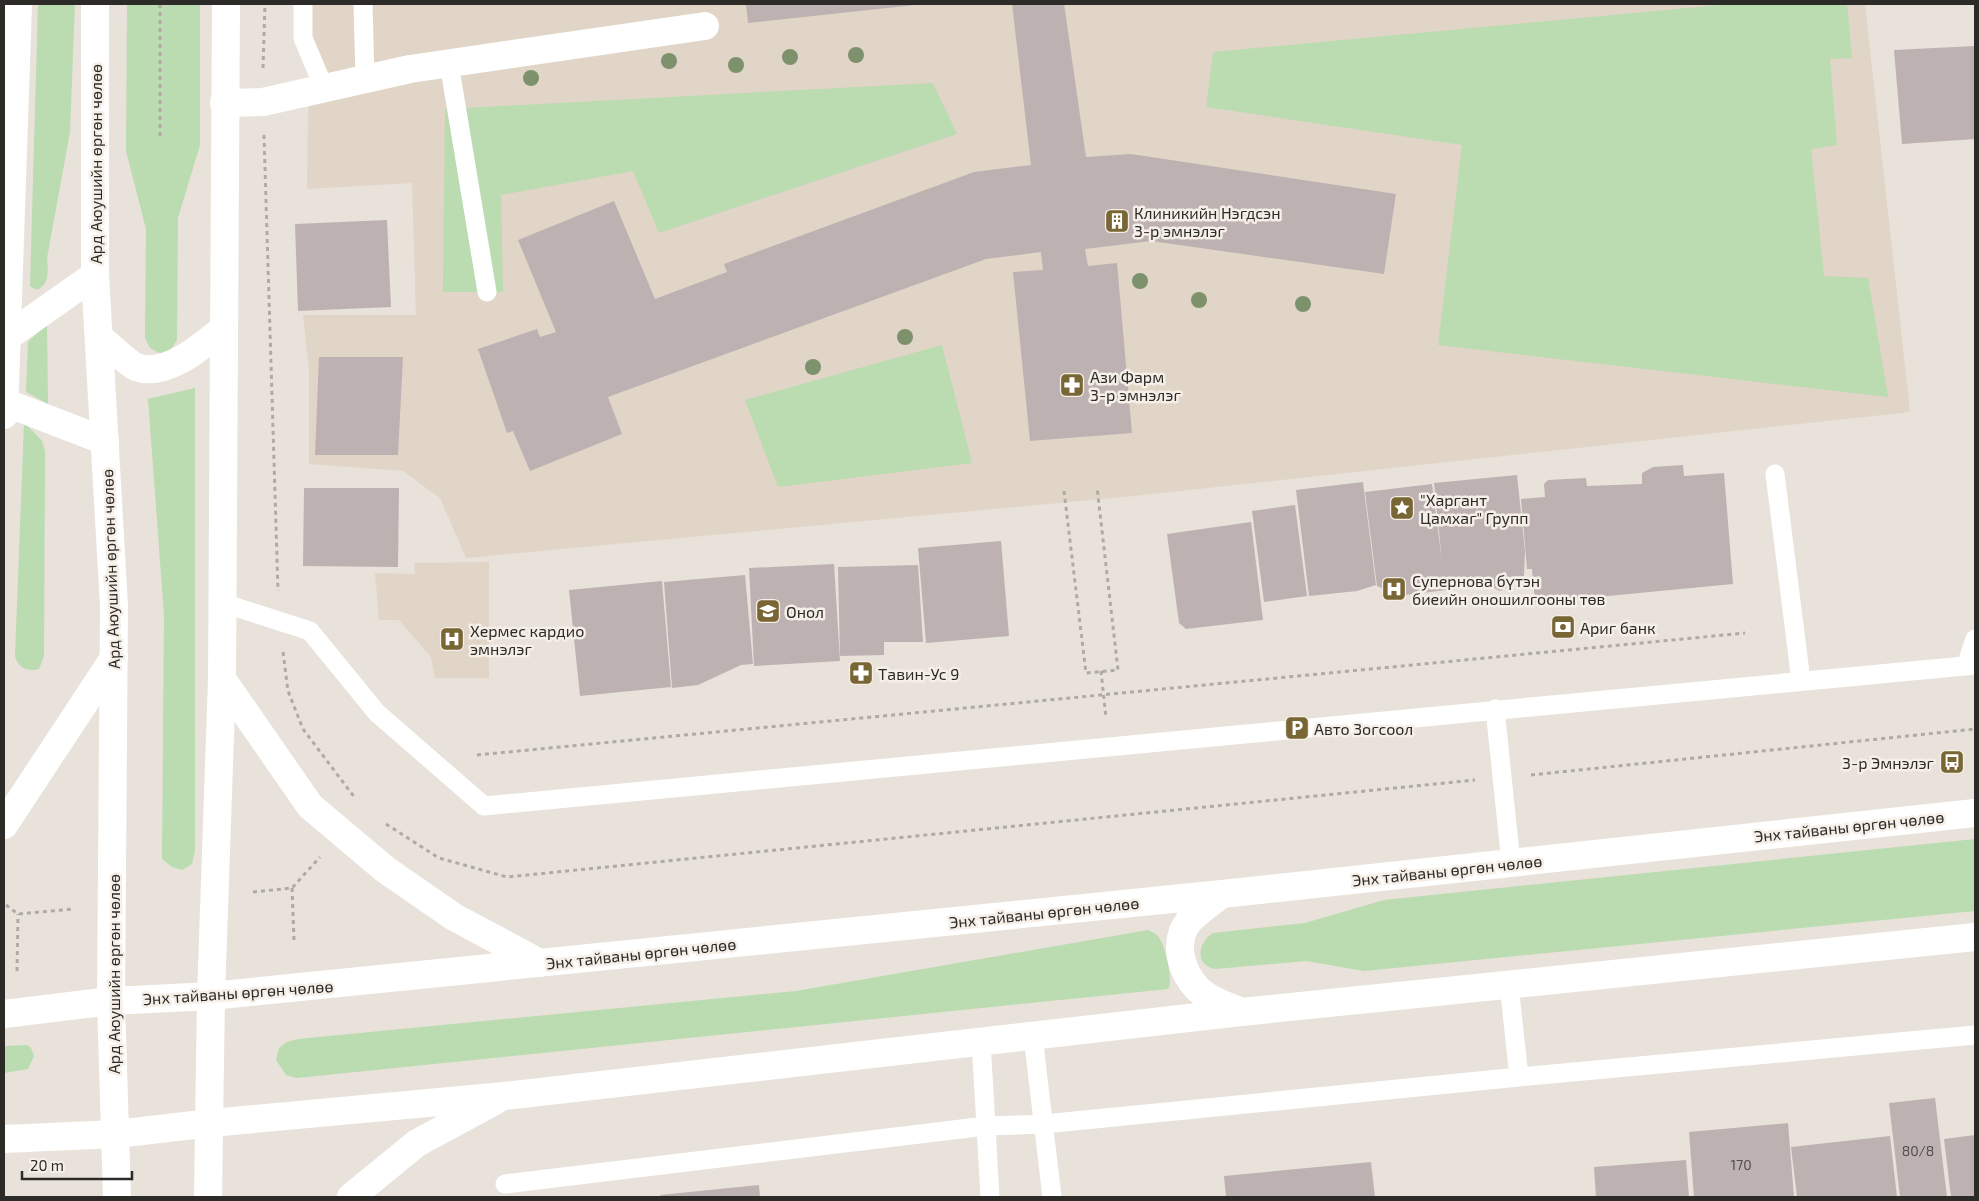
<svg xmlns="http://www.w3.org/2000/svg" width="1979" height="1201" font-family="'Exo 2',sans-serif">
  <rect width="100%" height="100%" fill="#e8e2da"/>
  <path fill="#e0d5c7" d="M310 4H1865L1910 412 1134 496 466 558 440 498 403 471 309 464V371L303 315H416L412 183 307 189Z
    M489 562V678H435L431 657 399 620H379L375 573 415 574 414 563Z"/>
  <path fill="#bbdbb0" d="M38 4H75L70 132 47 258C48 270 50 284 37 290L30 286Z
    M127 4H200V145L178 218 177 340 170 351 161 354 150 348 145 338 146 229 126 151Z
    M1730 4H1847L1852 58 1830 59 1837 145 1811 149 1824 276 1868 278 1888 397 1438 345 1462 145 1206 107 1213 52Z
    M933 83 957 134 659 233 633 171 501 195 503 292H443L445 109Z
    M47 324 48 404 26 392 28 342Z
    M942 345 972 463 778 487 745 400Z
    M195 388V851L192 864 182 870 172 867 162 859 164 615 148 399Z
    M24 422 42 441 45 451 44 656 39 669C27 672 18 668 15 656Z
    M1975 839V911L1364 971 1306 961 1215 969C1194 965 1198 942 1213 933L1305 923 1384 900Z
    M1148 930C1152 932 1155 933 1158 936 1165 944 1174 982 1168 989L297 1078 286 1075 276 1060 279 1048 287 1042 298 1039 796 991Z
    M27 1045 31 1048 34 1056 28 1069 4 1073V1046Z"/>
  <path fill="#bdb2b1" d="M746 4H915V5L748 23Z
    M1012 4H1064L1086 157 1131 154 1396 194 1384 274 1151 241 1085 249 1088 266 1117 263 1132 433 1030 441 1013 272 1043 270 1041 252 986 259 608 397 622 434 530 471 513 431 507 433 478 349 537 329 540 337 556 332 518 240 614 201 655 299 727 272 724 264 974 172 1031 165Z
    M1975 46V139L1902 144 1894 50Z
    M387 220 391 307 298 311 295 224Z
    M319 357H403L398 455H315Z
    M1683 465 1684 476 1724 473 1733 584 1535 603 1532 569H1527L1521 499 1545 497 1544 484 1548 480 1586 478 1587 486 1642 484V473L1653 467Z
    M1517 475 1525 551 1524 576 1508 577 1509 582 1513 584 1500 591 1488 585 1397 596 1377 586 1365 492 1432 484 1442 561 1434 483Z
    M1363 482 1376 585 1357 591 1309 596 1296 490Z
    M304 488H399L398 567 303 566Z
    M1295 505 1307 596 1264 602 1252 511Z
    M1251 522 1263 620 1186 629 1179 623 1167 534Z
    M1001 541 1009 636 926 643 918 548Z
    M834 564 840 661 754 666 749 568Z
    M918 565 923 642H884V655L840 656 838 567Z
    M745 575 753 664 741 665 698 685 672 688 664 582Z
    M662 581 671 687 580 696 569 590Z
    M1935 1098 1947 1197H1900L1889 1103Z
    M1788 1123 1794 1197H1694L1689 1132Z
    M1975 1135V1197H1951L1944 1139Z
    M1890 1136 1897 1197H1797L1791 1147Z
    M1686 1160 1689 1197H1596L1594 1167Z
    M1371 1162 1375 1197H1226L1224 1176Z
    M759 1185 760 1197H661L660 1195Z"/>
  <g fill="none" stroke-linecap="round" stroke-linejoin="round">
    <path stroke="#afaba4" stroke-width="3" stroke-dasharray="4 4" stroke-linecap="butt" d="M160 4V140
      M263 68 265 4
      M264 135 278 591
      M1064 491 1086 673 1118 670 1097 487
      M283 652 288 691 303 729 355 798
      M1101 671 1106 718
      M477 755 1745 633
      M1531 775 1975 729
      M386 824 439 858 507 877 1475 780
      M292 888 294 940
      M253 892 292 888 320 857
      M6 905 18 914 73 909
      M17 971 18 914"/>
    <path stroke="#fff" stroke-width="19" d="M303 4V38L324 88
      M363 4 365 79
      M449 63 487 292
      M1775 474 1801 681
      M223 603 310 631 377 713 484 806 1975 665
      M1966 666 1975 639
      M1495 709 1511 863
      M1509 985 1519 1077 1975 1035
      M1033 1036 1052 1197
      M505 1184 986 1126 981 1042
      M990 1197 986 1126 1044 1124 1519 1077"/>
    <path stroke="#fff" stroke-width="28" d="M224 103 263 102 410 69 705 26
      M4 339 95 275
      M4 402 105 441"/>
    <path stroke="#fff" stroke-width="28" d="M95 4V275L114 606 111 1001 117 1197
      M99 337C109 345 126 362 136 367 166 378 202 346 223 329
      M4 415 18 4
      M208 1197 211 996 222 679 226 4"/>
    <path stroke="#fff" stroke-width="28" d="M222 679 310 806 386 870 454 917 540 963
      M4 825 114 658
      M1222 894C1210 903 1198 911 1189 921 1173 941 1180 970 1197 988 1208 1000 1226 1005 1241 1012
      M4 1014 111 1001 211 996 1222 894 1975 813
      M4 1139 116 1134 211 1123 504 1096 1241 1012 1975 937
      M351 1197 417 1143 495 1101"/>
  </g>
  <g fill="#7d916d">
    <circle cx="856" cy="55" r="8"/>
    <circle cx="790" cy="57" r="8"/>
    <circle cx="669" cy="61" r="8"/>
    <circle cx="736" cy="65" r="8"/>
    <circle cx="531" cy="78" r="8"/>
    <circle cx="1140" cy="281" r="8"/>
    <circle cx="1199" cy="300" r="8"/>
    <circle cx="1303" cy="304" r="8"/>
    <circle cx="905" cy="337" r="8"/>
    <circle cx="813" cy="367" r="8"/>
  </g>
  <defs>
    <symbol id="building-square" viewBox="-11 -11 22 22"><rect x="-9" y="-9" width="18" height="18" rx="4" fill="#786634" stroke="#f6efe8"/><path d="M-4-6H4V6H1V3H-1V6H-4ZM-2.5-4.3h1.7v1.8h-1.7ZM.8-4.3h1.7v1.8H.8ZM-2.5-1h1.7V.8h-1.7ZM.8-1h1.7V.8H.8Z" fill="#fff"/></symbol>
    <symbol id="pharmacy-square" viewBox="-11 -11 22 22"><rect x="-9" y="-9" width="18" height="18" rx="4" fill="#786634" stroke="#f6efe8"/><path d="M-2-6h4v4h4v4h-4v4h-4v-4h-4v-4h4Z" fill="#fff"/></symbol>
    <symbol id="sight-square" viewBox="-11 -11 22 22"><rect x="-9" y="-9" width="18" height="18" rx="4" fill="#786634" stroke="#f6efe8"/><path d="M0-6L1.8-2.2L6-1.7L2.9 1.2L3.7 5.4L0 3.3L-3.7 5.4L-2.9 1.2L-6-1.7L-1.8-2.2Z" fill="#fff"/></symbol>
    <symbol id="hospital-square" viewBox="-11 -11 22 22"><rect x="-9" y="-9" width="18" height="18" rx="4" fill="#786634" stroke="#f6efe8"/><path d="M-5-5h3v3.5h4V-5h3V5h-3V1.5h-4V5h-3Z" fill="#fff"/></symbol>
    <symbol id="school-square" viewBox="-11 -11 22 22"><rect x="-9" y="-9" width="18" height="18" rx="4" fill="#786634" stroke="#f6efe8"/><path d="M0-5L7-2L0 1L-7-2ZM-4 1L0 2.5L4 1V4Q0 6-4 4Z" fill="#fff"/></symbol>
    <symbol id="bank-square" viewBox="-11 -11 22 22"><rect x="-9" y="-9" width="18" height="18" rx="4" fill="#786634" stroke="#f6efe8"/><path d="M-6-4H6V4H-6ZM0-2.3a2.3 2.3 0 1 0 0 4.6a2.3 2.3 0 1 0 0-4.6Z" fill="#fff"/></symbol>
    <symbol id="parking-square" viewBox="-11 -11 22 22"><rect x="-9" y="-9" width="18" height="18" rx="4" fill="#786634" stroke="#f6efe8"/><path d="M-3.5-5.5H1a3.5 3.5 0 0 1 0 7H-1V5.5H-3.5ZM-1-3.4V-.6H.8a1.4 1.4 0 0 0 0-2.8Z" fill="#fff"/></symbol>
    <symbol id="bus-square" viewBox="-11 -11 22 22"><rect x="-9" y="-9" width="18" height="18" rx="4" fill="#786634" stroke="#f6efe8"/><path d="M-5-6H5V4H4V6H2V4H-2V6H-4V4H-5ZM-3.5-4V0h7V-4ZM-3.5 1.2v1.5H-2V1.2ZM2 1.2v1.5H3.5V1.2Z" fill="#fff"/></symbol>
  </defs>
  <g fill-rule="evenodd">
    <use href="#building-square" x="1103" y="207" width="28" height="28"/>
    <use href="#pharmacy-square" x="1058" y="371" width="28" height="28"/>
    <use href="#sight-square" x="1388" y="494" width="28" height="28"/>
    <use href="#hospital-square" x="1380" y="575" width="28" height="28"/>
    <use href="#school-square" x="754" y="597" width="28" height="28"/>
    <use href="#bank-square" x="1549" y="613" width="28" height="28"/>
    <use href="#hospital-square" x="438" y="625" width="28" height="28"/>
    <use href="#pharmacy-square" x="847" y="659" width="28" height="28"/>
    <use href="#parking-square" x="1283" y="714" width="28" height="28"/>
    <use href="#bus-square" x="1938" y="748" width="28" height="28"/>
  </g>
  <g text-anchor="middle" dominant-baseline="central" stroke-width="5" stroke-linejoin="round" paint-order="stroke">
    <g font-size="14" fill="#514d4a">
      <text x="1918" y="1150">80/8</text>
      <text x="1741" y="1164">170</text>
    </g>
    <g font-size="16" fill="#2d2b28" stroke="#f6efe8">
      <text transform="translate(95 164) rotate(-90)">Ард Аюушийн өргөн чөлөө</text>
      <text transform="translate(110 569) rotate(-92)">Ард Аюушийн өргөн чөлөө</text>
      <text transform="translate(1849 826) rotate(-6)">Энх тайваны өргөн чөлөө</text>
      <text transform="translate(1447 870) rotate(-6)">Энх тайваны өргөн чөлөө</text>
      <text transform="translate(1044 912) rotate(-6)">Энх тайваны өргөн чөлөө</text>
      <text transform="translate(641 953) rotate(-6)">Энх тайваны өргөн чөлөө</text>
      <text transform="translate(113 974) rotate(-90)">Ард Аюушийн өргөн чөлөө</text>
      <text transform="translate(238 992) rotate(-4)">Энх тайваны өргөн чөлөө</text>
    </g>
    <g font-size="16" fill="#2d2b28" stroke="#f6efe8" text-anchor="start">
      <text x="1134" y="212">Клиникийн Нэгдсэн<tspan x="1134" dy="18">3-р эмнэлэг</tspan></text>
      <text x="1090" y="376">Ази Фарм<tspan x="1090" dy="18">3-р эмнэлэг</tspan></text>
      <text x="1420" y="499">"Харгант<tspan x="1420" dy="18">Цамхаг" Групп</tspan></text>
      <text x="1412" y="580">Супернова бүтэн<tspan x="1412" dy="18">биеийн оношилгооны төв</tspan></text>
      <text x="786" y="611">Онол</text>
      <text x="1580" y="627">Ариг банк</text>
      <text x="470" y="630">Хермес кардио<tspan x="470" dy="18">эмнэлэг</tspan></text>
      <text x="878" y="673">Тавин-Ус 9</text>
      <text x="1314" y="728">Авто 3огсоол</text>
      <text x="1934" y="762" text-anchor="end">3-р Эмнэлэг</text>
    </g>
  </g>
  <rect width="1979" height="1201" fill="none" stroke="#2d2b28" stroke-width="10"/>
  <path d="M22 1171v8h110v-8" fill="none" stroke="#2d2b28" stroke-width="2.5"/>
  <text x="30" y="1171" font-size="15" fill="#2d2b28" stroke="#f6efe8" stroke-width="4" paint-order="stroke">20 m</text>
</svg>
